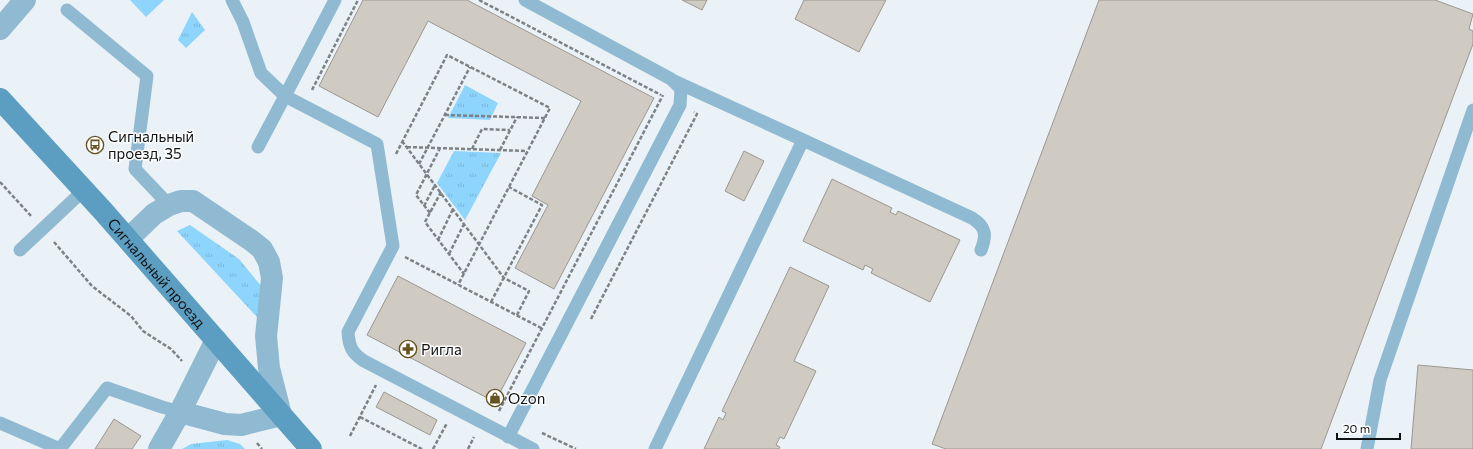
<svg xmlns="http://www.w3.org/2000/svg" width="1473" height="449" font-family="Commissioner,sans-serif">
  <defs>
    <pattern id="grass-tufts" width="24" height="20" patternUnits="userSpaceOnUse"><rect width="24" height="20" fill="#8ed5fe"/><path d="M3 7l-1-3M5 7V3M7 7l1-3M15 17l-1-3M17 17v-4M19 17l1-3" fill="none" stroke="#79b6d9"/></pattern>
  </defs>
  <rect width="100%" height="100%" fill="#eaf2f7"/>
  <path fill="url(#grass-tufts)" d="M192 12 205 30 186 48 178 40Z
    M465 85 498 103 490 120 448 118Z
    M454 151 501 153 465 220 437 183Z
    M190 225 239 259 262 287 257 317 177 231Z
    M227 440 240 444 245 449H182L191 444Z"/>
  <path fill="#8ed5fe" d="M130 0H164L146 17Z"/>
  <path fill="#cfcbc3" stroke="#9b9790" d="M363 0H467L654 98 554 289 515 268 548 205 532 196 581 101 428 21 378 117 319 86Z
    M682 0H707L702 10Z
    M804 0H886L859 52 795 19Z
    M1099 0H1435L1473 14 1469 29 1473 31V44L1321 449H946L932 444Z
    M744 151 764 161 744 201 725 191Z
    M832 179 892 208 890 212 896 215 898 211 960 240 930 302 871 273 873 269 865 265 863 270 803 241Z
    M790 267 829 286 794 361 816 371 784 439 780 437 776 445 780 447 779 449H704L719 417 723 420 726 413 722 411Z
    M398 276 526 343 495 402 367 335Z
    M1418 365 1473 370V449H1411Z
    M384 392 437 420 430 435 376 407Z
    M114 419 141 436 132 449H95Z"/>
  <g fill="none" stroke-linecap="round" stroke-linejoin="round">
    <path stroke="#7c8285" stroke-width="2.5" stroke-dasharray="4 2" stroke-linecap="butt" d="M479 0 661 95
      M312 90 358 0
      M445 115 545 118
      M402 141 504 278 529 291 517 315
      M407 147 527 151
      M472 149 482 129 510 130
      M500 150 517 117
      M396 154 447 55 550 108 458 285
      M419 164 470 67
      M0 182 32 217
      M441 192 425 222 464 274
      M424 206 435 185
      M430 213 416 195 440 148
      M438 240 453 209
      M54 242 92 286 131 316 143 331 171 349 182 361
      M449 254 464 224
      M405 257 543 329
      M491 302 542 205 509 187
      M591 319 697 114 694 112
      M499 411 663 95
      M360 417 422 449
      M542 433 576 449
      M350 436 376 385
      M257 443 262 449
      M433 449 447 423
      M468 449 474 437"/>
    <path stroke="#90bad2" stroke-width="13" d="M232 0 243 22 261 73 285 96 258 147
      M335 0 285 96 377 144 393 246 348 332C349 347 352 353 364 361L533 449
      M67 10 147 76 135 169 169 205
      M674 81 803 140
      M20 250 84 190
      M0 423 60 449 107 388 162 407 180 412
      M508 437 680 105 681 89 671 79 525 0
      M655 449 803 140 972 218C986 227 987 235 981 250
      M1367 449 1380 380 1473 110"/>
    <path stroke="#90bad2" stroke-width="22" d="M0 29 25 0
      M128 239 154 214 169 205 181 201H193L252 241 262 249 269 262 272 278 266 336 269 368 281 415 241 425 225 424 180 412
      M159 449 180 412 216 340"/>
    <path stroke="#5c9ec2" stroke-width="22" id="s1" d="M0 99 103 211 311 449"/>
  </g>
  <defs>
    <symbol id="bus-ring" viewBox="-11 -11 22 22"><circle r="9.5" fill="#fefefe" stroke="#675221" stroke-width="1.5"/><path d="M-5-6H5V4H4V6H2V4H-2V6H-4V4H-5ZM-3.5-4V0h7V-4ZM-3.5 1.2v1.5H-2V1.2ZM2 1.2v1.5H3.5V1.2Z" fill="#675221"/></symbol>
    <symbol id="pharmacy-ring" viewBox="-11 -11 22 22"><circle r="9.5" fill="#fefefe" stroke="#675221" stroke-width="1.5"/><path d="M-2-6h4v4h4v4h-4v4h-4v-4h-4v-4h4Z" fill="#675221"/></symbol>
    <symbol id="shop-ring" viewBox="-11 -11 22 22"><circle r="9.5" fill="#fefefe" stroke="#675221" stroke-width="1.5"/><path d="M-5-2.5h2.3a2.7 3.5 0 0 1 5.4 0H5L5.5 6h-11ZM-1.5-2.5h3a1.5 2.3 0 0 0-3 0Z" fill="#675221"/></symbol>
  </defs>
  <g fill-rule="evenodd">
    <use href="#bus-ring" x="85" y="135" width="20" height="20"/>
    <use href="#pharmacy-ring" x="398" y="339" width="20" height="20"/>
    <use href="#shop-ring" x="485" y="388" width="20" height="20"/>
  </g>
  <g text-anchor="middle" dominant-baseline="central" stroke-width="3" stroke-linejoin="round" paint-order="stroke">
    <g font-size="15" fill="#0f1213" stroke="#fefefe" text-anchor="start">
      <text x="108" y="136">Сигнальный<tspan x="108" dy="17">проезд, 35</tspan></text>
      <text x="421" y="349">Ригла</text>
      <text x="508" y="398">Ozon</text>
    </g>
    <g font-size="15" fill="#0f1213" stroke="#fefefe">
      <text stroke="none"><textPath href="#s1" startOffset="234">Сигнальный проезд</textPath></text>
    </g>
  </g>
  <path d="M1337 433v6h63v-6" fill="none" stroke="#0f1213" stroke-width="2"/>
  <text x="1343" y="433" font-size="12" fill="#0f1213" stroke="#fefefe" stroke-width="3" paint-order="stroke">20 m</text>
</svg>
